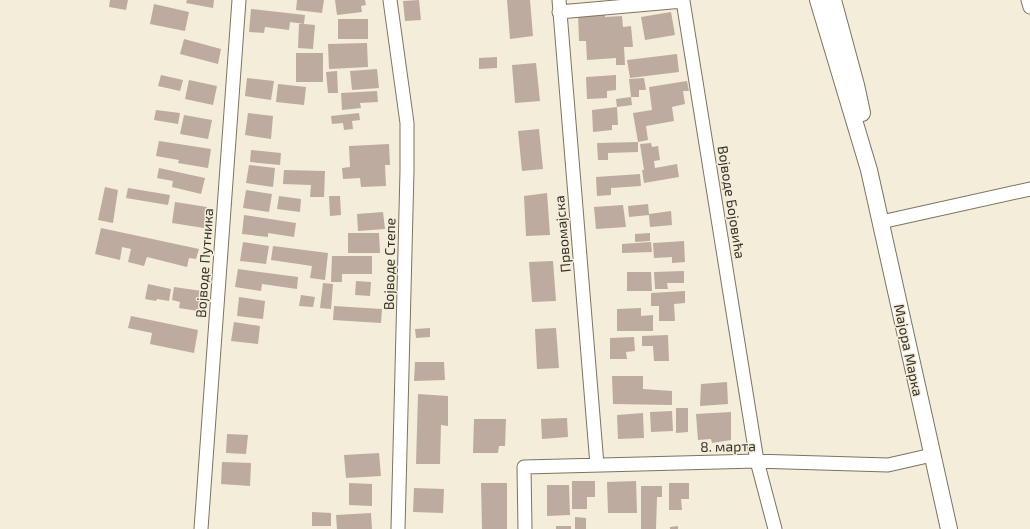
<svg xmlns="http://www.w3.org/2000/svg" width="1030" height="529" font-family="'Exo 2',sans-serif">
  <rect width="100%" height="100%" fill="#f4edd9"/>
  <path fill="#bdab9f" d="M110 0H128L126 10 109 7Z
    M187 0H214L213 8 186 3Z
    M297 0H324L322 13 296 10Z
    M335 0H365L366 5 361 6 362 12 337 15Z
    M419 0 421 20 405 21 403 1Z
    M507 0H530L533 36 510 39Z
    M154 4 189 12 185 31 150 24Z
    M251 9 305 15 304 24 315 25 313 49 298 48 299 24H304L290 22 289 30 265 27 264 33 249 32Z
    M605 12V17L622 16 623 27 631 26 633 47H624L625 65H616V58L587 60 586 41H579L578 14Z
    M671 12 675 35 645 40 641 17Z
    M338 19H368V39H338Z
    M184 39 221 49 218 64 180 54Z
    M367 43 368 67 329 69 328 44Z
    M296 53H323V82H296Z
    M677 54 679 72 630 78 627 60Z
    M497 57V68L479 69V58Z
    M536 63 540 101 515 103 512 65Z
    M377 69 379 88 352 90 350 71Z
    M337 71 338 93H328L326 72Z
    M161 75 183 80 180 91 158 86Z
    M616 75V90L607 91V98L587 99 586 77Z
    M247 78 274 81 271 100 245 96Z
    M644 78 646 90H639V97H631L629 79Z
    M189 80 217 86 213 105 185 99Z
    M687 81 689 91H683L685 104 672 107 674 121 646 126 648 140 638 142 633 113 652 110 649 87Z
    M278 84 306 87 304 105 276 102Z
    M377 91 378 102 360 103 361 108 342 110 341 93Z
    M631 97 632 105 617 107 616 99Z
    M617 107 618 125H612V130L593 132 592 110Z
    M156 110 180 113 178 124 154 120Z
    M248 113 273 116 271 139 245 135Z
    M359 113 360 120 352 121 353 129 344 130 343 123 332 124 331 116Z
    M184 115 212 120 208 139 180 134Z
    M539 129 543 169 522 171 518 131Z
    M159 141 211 149 208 168 178 163 179 160 156 156Z
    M638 142V152L608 153V160H598L597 143Z
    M651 143 652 147 658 146 660 160 654 161 655 168 677 164 679 177 644 183 642 170H644L640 144Z
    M389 144 390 165H385L386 186 361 187 360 178 343 179 342 168 350 167 349 146Z
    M251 150 281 153 280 165 250 162Z
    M249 165 275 168 273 187 246 183Z
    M159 168 205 178 201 194 172 187 173 181 157 178Z
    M284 170 325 171 324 197H310L311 185 283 184Z
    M640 174 641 186 611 188V195L597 196 596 177Z
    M105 187 118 190 113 223 98 220Z
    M128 188 170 195 168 205 126 198Z
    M246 190 272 194 269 212 243 208Z
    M547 193 550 235 526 236 524 196Z
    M279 196 301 199 300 212 277 209Z
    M329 196H340L341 215 330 216Z
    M175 202 207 207 204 228 172 223Z
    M648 204 649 214 671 211 672 225 650 227 649 215 629 217 628 206Z
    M623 205 626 227 596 229 594 207Z
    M383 212 385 229 358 231 357 214Z
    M244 215 296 223 294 237 268 233V237L242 234Z
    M101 228 199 249 196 259 189 258 187 267 147 257 144 266 128 262 131 249 122 247 120 260 95 254Z
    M348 233H379L380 253H348Z
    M650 233V241L635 242V234Z
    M684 241 685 262 672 263V257L654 258 653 243Z
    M243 242 269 246 266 264 240 261Z
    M651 242 652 252 622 253V244Z
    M273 246 328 253 325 280 310 278 312 266 271 260Z
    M332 256H372V274H342V282H331Z
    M553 261 556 301 532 302 529 262Z
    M238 269 298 277 297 289 262 284 261 291 235 287Z
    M684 271V283H667L668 289H655L654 272Z
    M627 272H651L652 291H627Z
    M356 281 371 282 370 296 355 295Z
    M323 283 333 284 331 309 320 308Z
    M148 284 171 289 169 301 157 299 156 301 145 299Z
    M174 287 202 291 198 311 179 308 180 302 172 300Z
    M685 291V303L674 304 675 321H659V306H651V293Z
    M301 295 315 297 313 307 299 306Z
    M239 297 265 301 263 319 237 316Z
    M334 306 382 309 381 323 333 320Z
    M641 308V316L653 315V331H617V309Z
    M131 316 198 330 194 353 150 344 152 333 128 328Z
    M234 322 260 326 258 344 231 341Z
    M430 328V337L416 338 415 329Z
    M556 328 559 368 537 369 535 329Z
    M668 335 669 361H654L653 346H642V336Z
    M634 337 635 351 626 352 627 359H610V338Z
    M415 362H444L445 380 414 381Z
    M612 376H643V389L672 391V405L613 404Z
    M727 382 728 404 700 406 701 384Z
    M418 394 448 396V426L441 425 440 464H416Z
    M676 408H688V432L676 433Z
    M672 411 673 431 651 432 650 412Z
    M731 412V440L712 443 711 439 698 440 696 414Z
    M643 413 644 438 618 439 617 415Z
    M567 418 568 437 542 439 541 419Z
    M474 419H506L505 446H499L498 453H473Z
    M227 434 248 435 246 454 226 453Z
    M379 453 381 476 346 478 344 455Z
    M222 462 251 463 250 486 221 484Z
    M572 481H595V497H587V509H572Z
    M636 481 637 513H608L607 482Z
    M349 483 372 484V506L349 505Z
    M481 483H507V529H482Z
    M669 483H689V499H681L682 510H669Z
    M547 485H569L570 515 547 516Z
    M641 486H662V497H657L656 529H641Z
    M414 488 444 489 443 513 413 512Z
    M312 512 331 513V526H312Z
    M371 513 372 529H337L336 515Z
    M575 517 586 518V529H575Z
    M556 526H571V529H556Z
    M678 526V529H670V527Z"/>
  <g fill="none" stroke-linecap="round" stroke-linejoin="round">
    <defs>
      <path id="minor" d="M390 0 407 123V171L398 529
        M559 0 597 465
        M1028 0 1030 7
        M559 12 683 1 757 461 775 529
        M881 222 1030 189
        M201 529 239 0
        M525 529 524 467 757 461 888 465 932 455"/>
      <path id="tertiary" d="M818 0 869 170 949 529
        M833 0 856 85 862 113"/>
    </defs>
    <use href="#minor" stroke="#7a7462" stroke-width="15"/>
    <use href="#tertiary" stroke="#7a7462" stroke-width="18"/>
    <use href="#minor" stroke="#fff" stroke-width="13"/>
    <use href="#tertiary" stroke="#fff" stroke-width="16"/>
  </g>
  <g text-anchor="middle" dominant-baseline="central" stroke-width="3" stroke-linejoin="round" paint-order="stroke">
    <g font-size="14" fill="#323028" stroke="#f4edd9">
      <text transform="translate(732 202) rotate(81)">Војводе Бојовића</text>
      <text transform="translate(562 234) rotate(-95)">Првомајска</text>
      <text transform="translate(204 263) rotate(-86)">Војводе Путника</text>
      <text transform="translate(389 264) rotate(-89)">Војводе Степе</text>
      <text transform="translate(909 350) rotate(78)">Мајора Марка</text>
      <text transform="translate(728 446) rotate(-1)">8. марта</text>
    </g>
  </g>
</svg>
